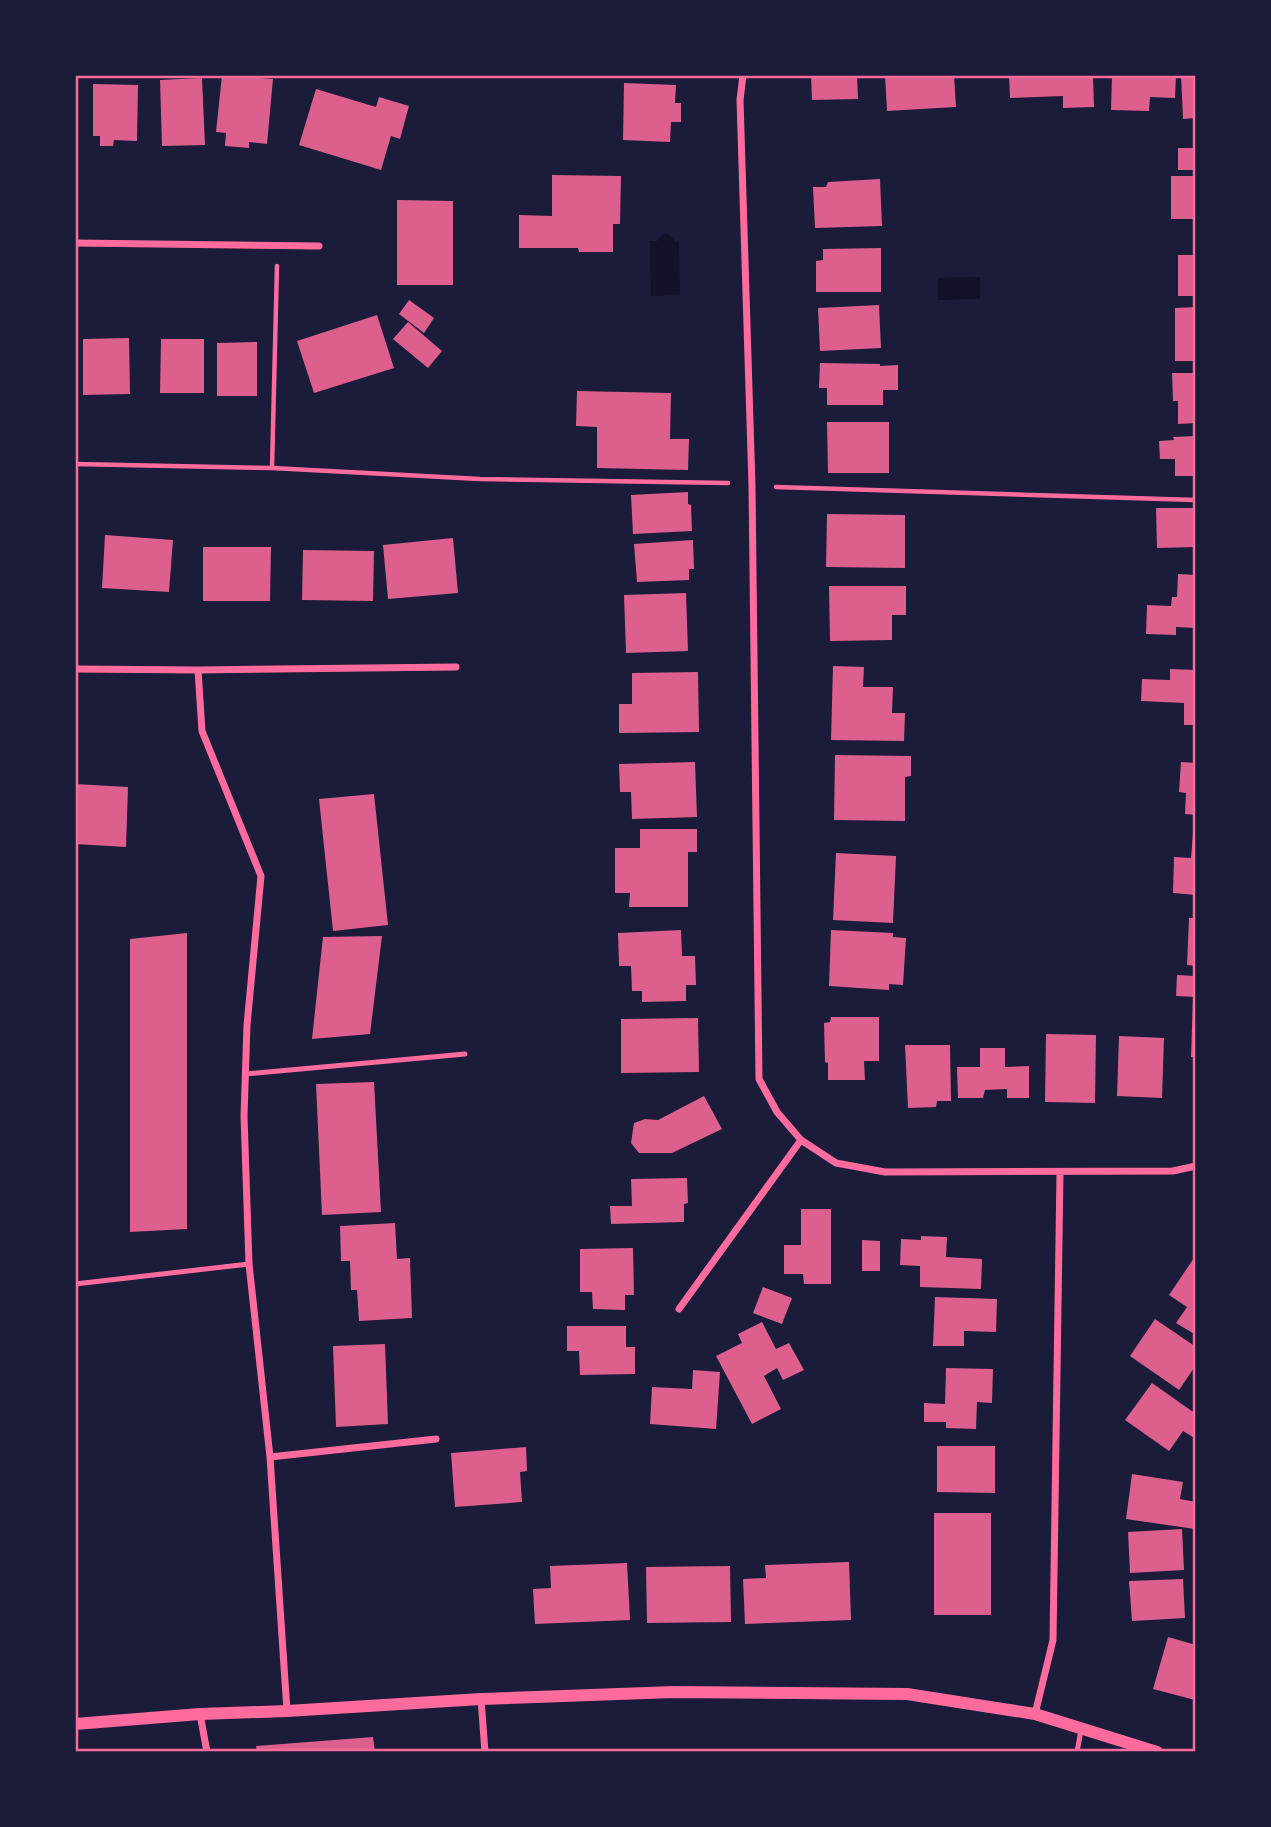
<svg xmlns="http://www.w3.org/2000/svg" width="1271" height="1827" font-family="'Noto Sans',sans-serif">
  <rect width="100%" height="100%" fill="#1b1b3a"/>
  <path fill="#12122b" d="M663 234C670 234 671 236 674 241L679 242 680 295 651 296 650 241H657Z
    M980 277V299L938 300V278Z"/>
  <path fill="#dd5f8e" d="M222 75H258V78L273 79 267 144 249 142V148L225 146 226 133 216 132Z
    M811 75H857L858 99 812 100Z
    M885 75H954L956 107 887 111Z
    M1009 75H1093L1094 107 1063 108V96L1010 98Z
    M1112 75H1176L1175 98 1150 97 1149 111 1111 110Z
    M1181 75H1196V118L1183 119Z
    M202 78 205 145 162 146 160 80Z
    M624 83 676 85 675 103H681V122H671L670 142 623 140Z
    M93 84 138 85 137 141 114 140 113 146H100V136H93Z
    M316 89 376 107 379 97 409 106 400 139 391 136 381 170 299 145Z
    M1178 148H1196V170H1178Z
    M552 175 621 176 620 224H613V252H579L578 248H519V215L552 216Z
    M1171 176H1196V219H1171Z
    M880 179 882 226 815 228 813 187H826L828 182Z
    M397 200 453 201V285H397Z
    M881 248V292H816V261L823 260V249Z
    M1178 255H1196V296H1178Z
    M409 300 434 318 424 333 399 314Z
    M879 305 881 348 820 351 818 308Z
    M1196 307V361H1175V308Z
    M377 315 394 368 314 393 297 341Z
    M408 322 442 351 428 368 393 339Z
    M129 338 130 394 83 395V339Z
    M161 339H204V393H160Z
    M257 342V396H217V343Z
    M820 363 880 364V366L898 365V390H883V405H827V388H819Z
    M1172 373H1196V423L1178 424V401H1173Z
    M577 391 671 393 670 439H689L688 470 597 468V427L576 426Z
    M827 422H889V473H828Z
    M1196 436V476H1175V459H1160L1159 441 1174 440 1173 437Z
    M688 492V504L691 505 692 531 633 534 631 495Z
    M1156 508H1196V547L1157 548Z
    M827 514 905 515V568L826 567Z
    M105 535 173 540 169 592 102 588Z
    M453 538 458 593 388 599 383 545Z
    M693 540 694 569H689V580L637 582 634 544Z
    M203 547H271L270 601H203Z
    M303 550 374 551 373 601 302 600Z
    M1178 574 1196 575V628L1176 627V635L1146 634 1147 605 1171 606 1172 597H1177Z
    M829 586H906V615H892V640L830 641Z
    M686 593 688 651 626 653 624 595Z
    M833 666 864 667 863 687H893L892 713H905L904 741 831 740Z
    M1170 669 1196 670V725H1184V703L1141 701 1142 679 1170 680Z
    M698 672 699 732 619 733V704H632V673Z
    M835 755 911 756V776L905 777V821L834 820Z
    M695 762 697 817 632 819 631 792H620L619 764Z
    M1181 762 1196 763V815L1185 814 1186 793 1179 792Z
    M75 784 128 787 126 847 75 844Z
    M374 794 388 925 333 931 319 799Z
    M640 829H697V852H688V907H629L630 893H615V848H640Z
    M1193 834H1196V895L1173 893 1174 857 1191 858Z
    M836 853 896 856 893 923 833 920Z
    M1189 918H1196V966L1187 965Z
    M681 930 682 956H695L696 985H686V1001L642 1002V991H632L631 966H619L618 933Z
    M831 930 893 933V937L906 938 903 985 889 984V990L829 986Z
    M187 933V1229L130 1232V939Z
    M382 936 370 1034 312 1039 323 937Z
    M1177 975 1196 976V997L1176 996Z
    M1193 999H1196V1057H1191Z
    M831 1017H879V1061H864L865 1080H828V1063L825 1062 824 1023 830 1022Z
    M698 1018 699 1072 621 1073V1019Z
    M1046 1034 1096 1035 1095 1103 1045 1102Z
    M1119 1036 1164 1038 1162 1098 1117 1096Z
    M905 1045H950L951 1101H937L936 1107 908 1108Z
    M980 1048H1005V1067L1029 1066V1098H1007V1089L985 1090 983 1098H958L957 1067H980Z
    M374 1082 381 1212 322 1215 316 1084Z
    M704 1096 722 1129 672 1153H639L631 1143 634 1123 645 1119 658 1120Z
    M687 1178 688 1203 684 1204V1222L611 1224 610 1206H632L631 1179Z
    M801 1209H831V1284H804L803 1274H784V1245H801Z
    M395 1223 397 1259 410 1258 412 1318 359 1321 357 1290H351L350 1261H341L340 1226Z
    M921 1236 947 1237 946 1257 982 1259 981 1289 920 1287V1266L900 1265 901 1239 921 1240Z
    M862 1240 880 1241V1271H862Z
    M633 1248 634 1295H625V1310L593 1309 592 1292H580V1249Z
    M1196 1255V1335L1176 1323 1187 1307 1169 1295Z
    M763 1287 792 1298 782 1324 753 1313Z
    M935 1297 997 1299 996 1332 964 1331V1346H933Z
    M1155 1319 1196 1347V1365L1179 1390 1130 1356Z
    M762 1322 776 1349 789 1343 804 1370 783 1380 777 1368 764 1376 781 1409 752 1424 716 1356 742 1343 738 1334Z
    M567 1326H626V1347H635V1374L580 1375 579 1351H567Z
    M385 1344 388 1424 336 1427 333 1346Z
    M946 1368 993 1369 992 1403 977 1402 976 1429 946 1428V1422H924V1403L945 1404Z
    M693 1370 720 1372 716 1429 650 1424 652 1387 692 1389Z
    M1152 1383 1196 1414V1439L1183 1431 1169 1451 1125 1420Z
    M937 1446H995V1493L937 1492Z
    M526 1447 527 1471 520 1472 522 1502 455 1507 451 1453Z
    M1132 1474 1183 1482 1180 1499 1196 1502 1195 1529 1126 1519Z
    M934 1513H991V1615H934Z
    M1182 1529 1184 1570 1130 1573 1128 1532Z
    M849 1562 851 1620 745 1624 743 1579 766 1578 765 1565Z
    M627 1563 630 1620 535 1624 533 1589 551 1588 550 1566Z
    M730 1566 731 1622 647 1623 646 1567Z
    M1183 1579 1185 1618 1132 1621 1129 1581Z
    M1168 1637 1196 1645 1195 1700 1153 1689Z
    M373 1737 375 1752H257L256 1746Z"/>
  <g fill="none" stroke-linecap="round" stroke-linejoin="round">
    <path stroke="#ff6b9d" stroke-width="4.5" d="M75 464 272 468 480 479 728 483
      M272 468 277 266
      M776 487 1196 500"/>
    <path stroke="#ff6b9d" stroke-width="5" d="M246 1074 465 1054
      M75 1284 249 1264
      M1077 1752 1081 1730"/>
    <path stroke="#ff6b9d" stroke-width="7" d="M743 75 740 100 752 486 759 1079 777 1112 801 1140 836 1163 885 1172 1173 1171 1196 1166
      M75 243 319 246
      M75 669 198 670 456 667
      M198 670 202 731 261 876 247 1025 244 1116 249 1264 270 1457 287 1711
      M679 1309 801 1140
      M270 1457 436 1439
      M481 1699 485 1752
      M200 1714 207 1752
      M1035 1714 1053 1640 1060 1173"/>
    <path stroke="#ff6b9d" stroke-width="12" d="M75 1724 200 1714 287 1711 481 1699 674 1692 907 1694 1035 1714 1157 1752"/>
  </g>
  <rect width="1271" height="1827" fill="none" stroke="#1b1b3a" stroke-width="154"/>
  <rect x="77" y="77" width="1117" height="1673" fill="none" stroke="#ff6b9d" stroke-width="2.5"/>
</svg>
